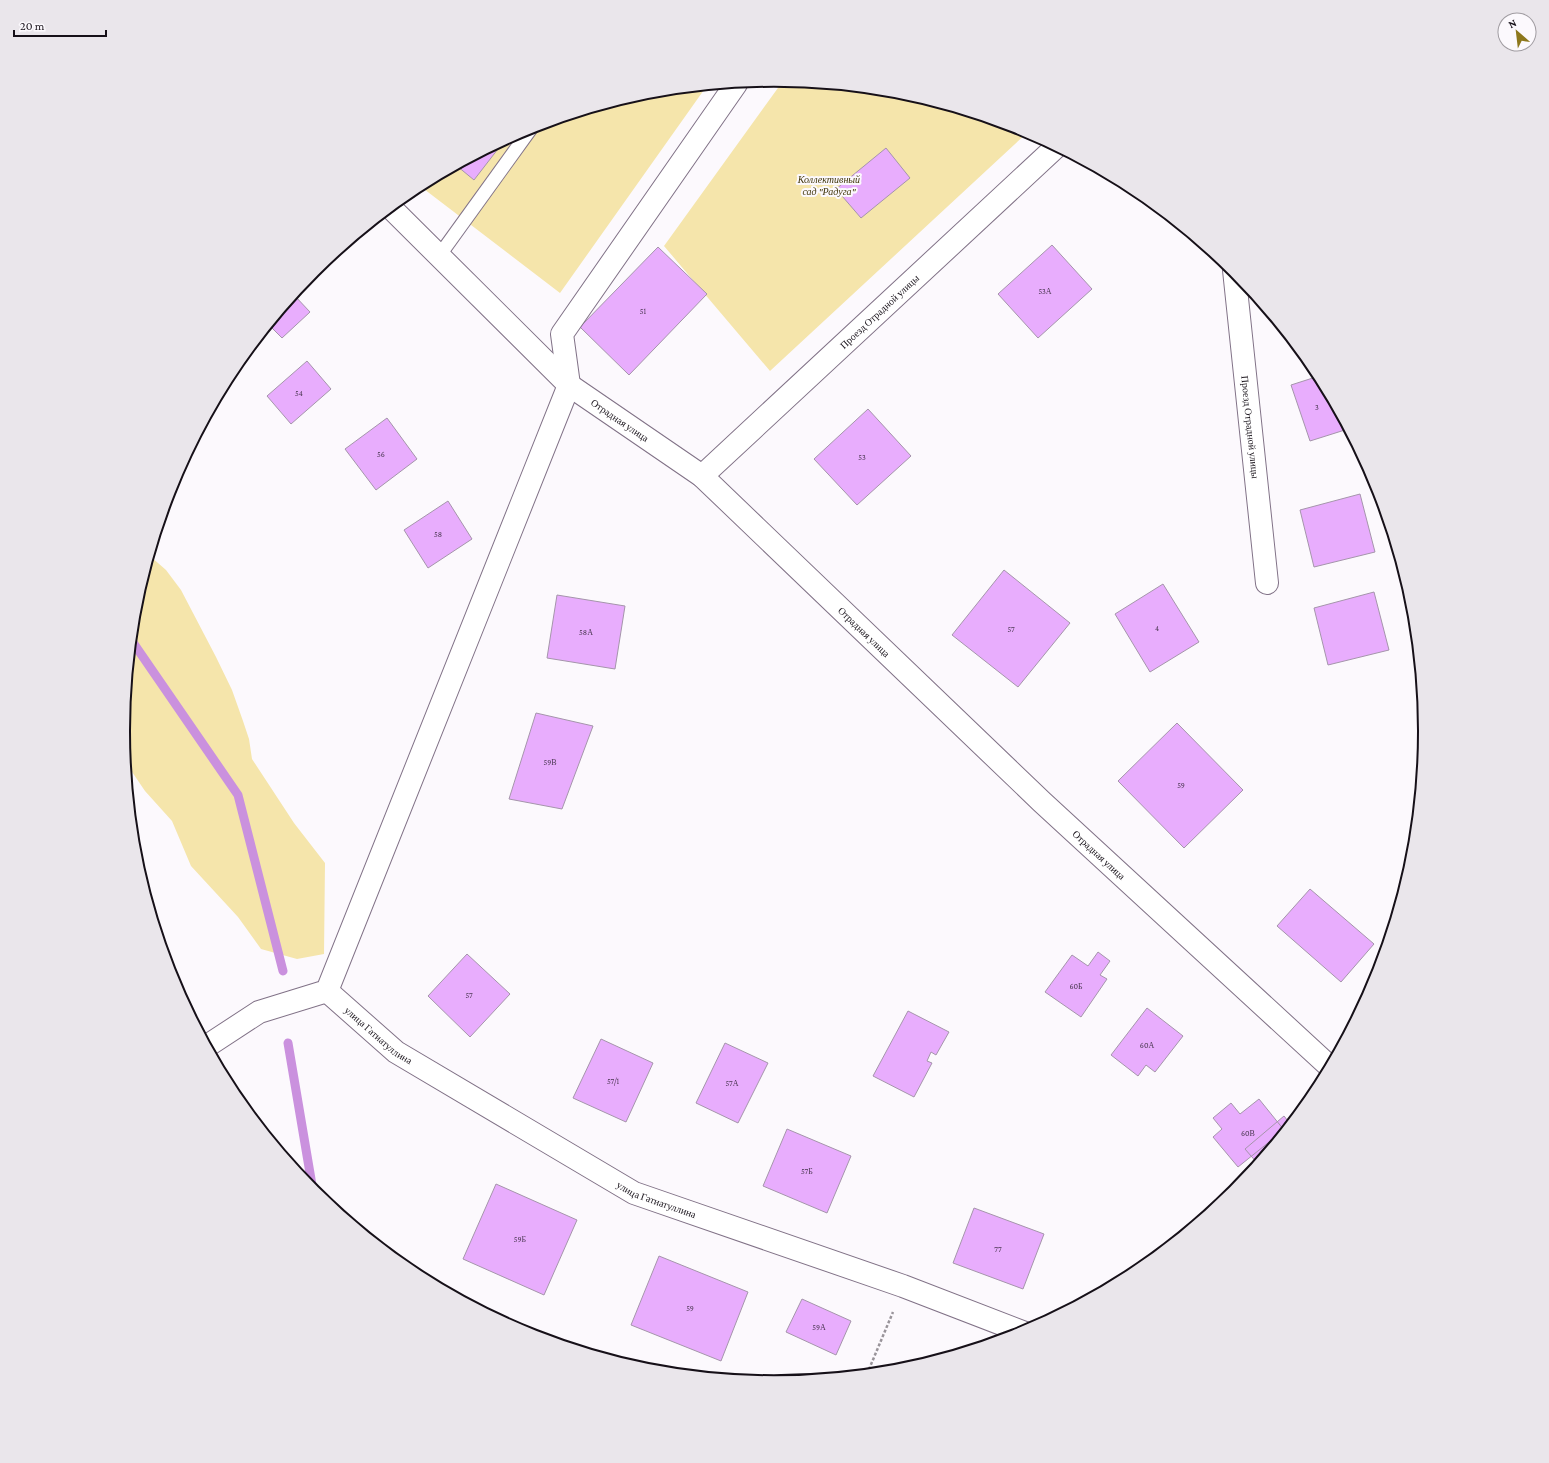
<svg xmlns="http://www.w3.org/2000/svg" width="1549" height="1463" font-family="'Crimson Pro',serif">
  <rect width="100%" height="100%" fill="#fcf9fd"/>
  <path fill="#f5e5ab" d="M783 81 902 93 1028 132 770 371 664 246Z
    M706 87 560 293 420 186 525 130 648 92Z
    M150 556 166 570 181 590 216 657 232 690 243 721 249 739 252 759 294 823 325 863 324 954 297 959 261 949 238 917 191 866 172 821 145 791 126 763 123 731 136 604Z"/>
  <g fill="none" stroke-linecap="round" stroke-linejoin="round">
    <path stroke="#ca91de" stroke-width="9" d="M132 641 238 795 283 971
      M288 1043 313 1191"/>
  </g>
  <path fill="#e8adfd" stroke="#a595ab" d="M499 144 501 145 474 180 457 166Z
    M886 148 910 178 861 218 836 189Z
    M1052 245 1092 289 1038 338 998 294Z
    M658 247 707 294 629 375 580 327Z
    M294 295 310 312 282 338 269 325Z
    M307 361 331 389 291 424 267 396Z
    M1319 376 1348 429 1310 441 1291 385Z
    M868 409 911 456 857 505 814 459Z
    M387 418 417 459 376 490 345 449Z
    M1360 494 1375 552 1314 567 1300 510Z
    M448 501 472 539 428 568 404 530Z
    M1004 570 1070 623 1018 687 952 635Z
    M1163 584 1199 642 1150 672 1115 614Z
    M1374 592 1389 650 1328 665 1314 608Z
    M557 595 625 606 615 669 547 658Z
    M536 713 593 726 562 809 509 799Z
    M1177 723 1243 790 1184 848 1118 781Z
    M1310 889 1374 944 1341 982 1277 926Z
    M1098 952 1110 961 1100 975 1107 979 1081 1017 1045 992 1072 955 1088 966Z
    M467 954 510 994 470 1037 428 996Z
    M1147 1008 1183 1036 1155 1072 1146 1065 1138 1076 1111 1055Z
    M908 1011 949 1032 936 1055 931 1052 927 1061 932 1063 914 1097 873 1076Z
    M601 1039 653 1063 626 1122 573 1098Z
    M725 1043 768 1063 738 1123 696 1103Z
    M1259 1099 1284 1130 1238 1167 1213 1137 1222 1129 1213 1118 1231 1103 1240 1114Z
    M1284 1116 1291 1125 1258 1164 1245 1149Z
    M787 1129 851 1156 827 1213 763 1186Z
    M496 1184 577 1220 544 1295 463 1259Z
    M974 1208 1044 1234 1023 1289 953 1263Z
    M659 1256 748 1292 721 1361 631 1325Z
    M1129 1271 1134 1275 1123 1280Z
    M802 1299 851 1321 836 1355 786 1332Z"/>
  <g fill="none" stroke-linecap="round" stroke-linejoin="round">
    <defs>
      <path id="lane" d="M439 256 532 127"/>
      <g id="street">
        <path id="s1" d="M391 208 569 385 702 476 1042 802 1330 1067"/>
        <path id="s2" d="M1234 270 1267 583"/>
        <path id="s3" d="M702 476 1056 147"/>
        <path id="s4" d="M327 991 396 1052 634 1193 903 1286 1025 1333"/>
        <path d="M207 1046 259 1012 327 991 569 385 562 334 736 84"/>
      </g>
    </defs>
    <use href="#lane" stroke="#817287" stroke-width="15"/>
    <use href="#street" stroke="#817287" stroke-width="24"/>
    <path stroke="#99949a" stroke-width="2.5" stroke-dasharray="3 2" stroke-linecap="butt" d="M867 1374 893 1312"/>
    <use href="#lane" stroke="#fff" stroke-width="13"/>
    <use href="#street" stroke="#fff" stroke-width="22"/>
  </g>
  <g text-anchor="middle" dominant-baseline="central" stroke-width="4" stroke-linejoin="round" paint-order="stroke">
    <g font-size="8" fill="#4a3751">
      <text x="1045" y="291">53А</text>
      <text x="643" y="311">51</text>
      <text x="299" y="393">54</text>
      <text x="1317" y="407">3</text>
      <text x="381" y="454">56</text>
      <text x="862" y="457">53</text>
      <text x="438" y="534">58</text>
      <text x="1157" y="628">4</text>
      <text x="1011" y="629">57</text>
      <text x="586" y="632">58А</text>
      <text x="550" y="762">59В</text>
      <text x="1181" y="785">59</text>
      <text x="1076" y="986">60Б</text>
      <text x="469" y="995">57</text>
      <text x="1147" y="1045">60А</text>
      <text x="613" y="1081">57/1</text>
      <text x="732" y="1083">57А</text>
      <text x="1248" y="1133">60В</text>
      <text x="807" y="1171">57Б</text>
      <text x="520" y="1239">59Б</text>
      <text x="998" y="1249">77</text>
      <text x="690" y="1308">59</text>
      <text x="819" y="1327">59А</text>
    </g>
    <g font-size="10" font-style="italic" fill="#41360a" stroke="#fcf9fd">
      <text x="829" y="179">Коллективный<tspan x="829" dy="12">сад "Радуга"</tspan></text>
    </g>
    <g font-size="10" fill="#161018" stroke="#fcf9fd">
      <text stroke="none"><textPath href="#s3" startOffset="242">Проезд Отрадной улицы</textPath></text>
      <text stroke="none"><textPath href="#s1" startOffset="313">Отрадная улица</textPath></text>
      <text stroke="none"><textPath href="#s2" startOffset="158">Проезд Отрадной улицы</textPath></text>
      <text stroke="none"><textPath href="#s1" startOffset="637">Отрадная улица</textPath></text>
      <text stroke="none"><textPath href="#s1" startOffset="961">Отрадная улица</textPath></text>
      <text stroke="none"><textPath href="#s4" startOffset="68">улица Гатиатуллина</textPath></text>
      <text stroke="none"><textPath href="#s4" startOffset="392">улица Гатиатуллина</textPath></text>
    </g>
  </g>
  <path d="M0 0H1549V1463H0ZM130 731a644 644 0 1 1 1288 0a644 644 0 1 1-1288 0Z" fill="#eae6eb" fill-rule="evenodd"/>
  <path fill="none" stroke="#161018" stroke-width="2" d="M130 731a644 644 0 1 1 1288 0a644 644 0 1 1-1288 0Z"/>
  <g transform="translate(1517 32) rotate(332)"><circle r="19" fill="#fcf9fd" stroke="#a09ca1"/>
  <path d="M0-3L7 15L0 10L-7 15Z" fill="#8d771c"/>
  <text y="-6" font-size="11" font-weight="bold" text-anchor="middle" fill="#161018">N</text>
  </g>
  <path d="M14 30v6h92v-6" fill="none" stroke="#161018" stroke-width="2"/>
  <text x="20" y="30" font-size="12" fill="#161018" stroke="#fcf9fd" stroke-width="3" paint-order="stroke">20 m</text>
</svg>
